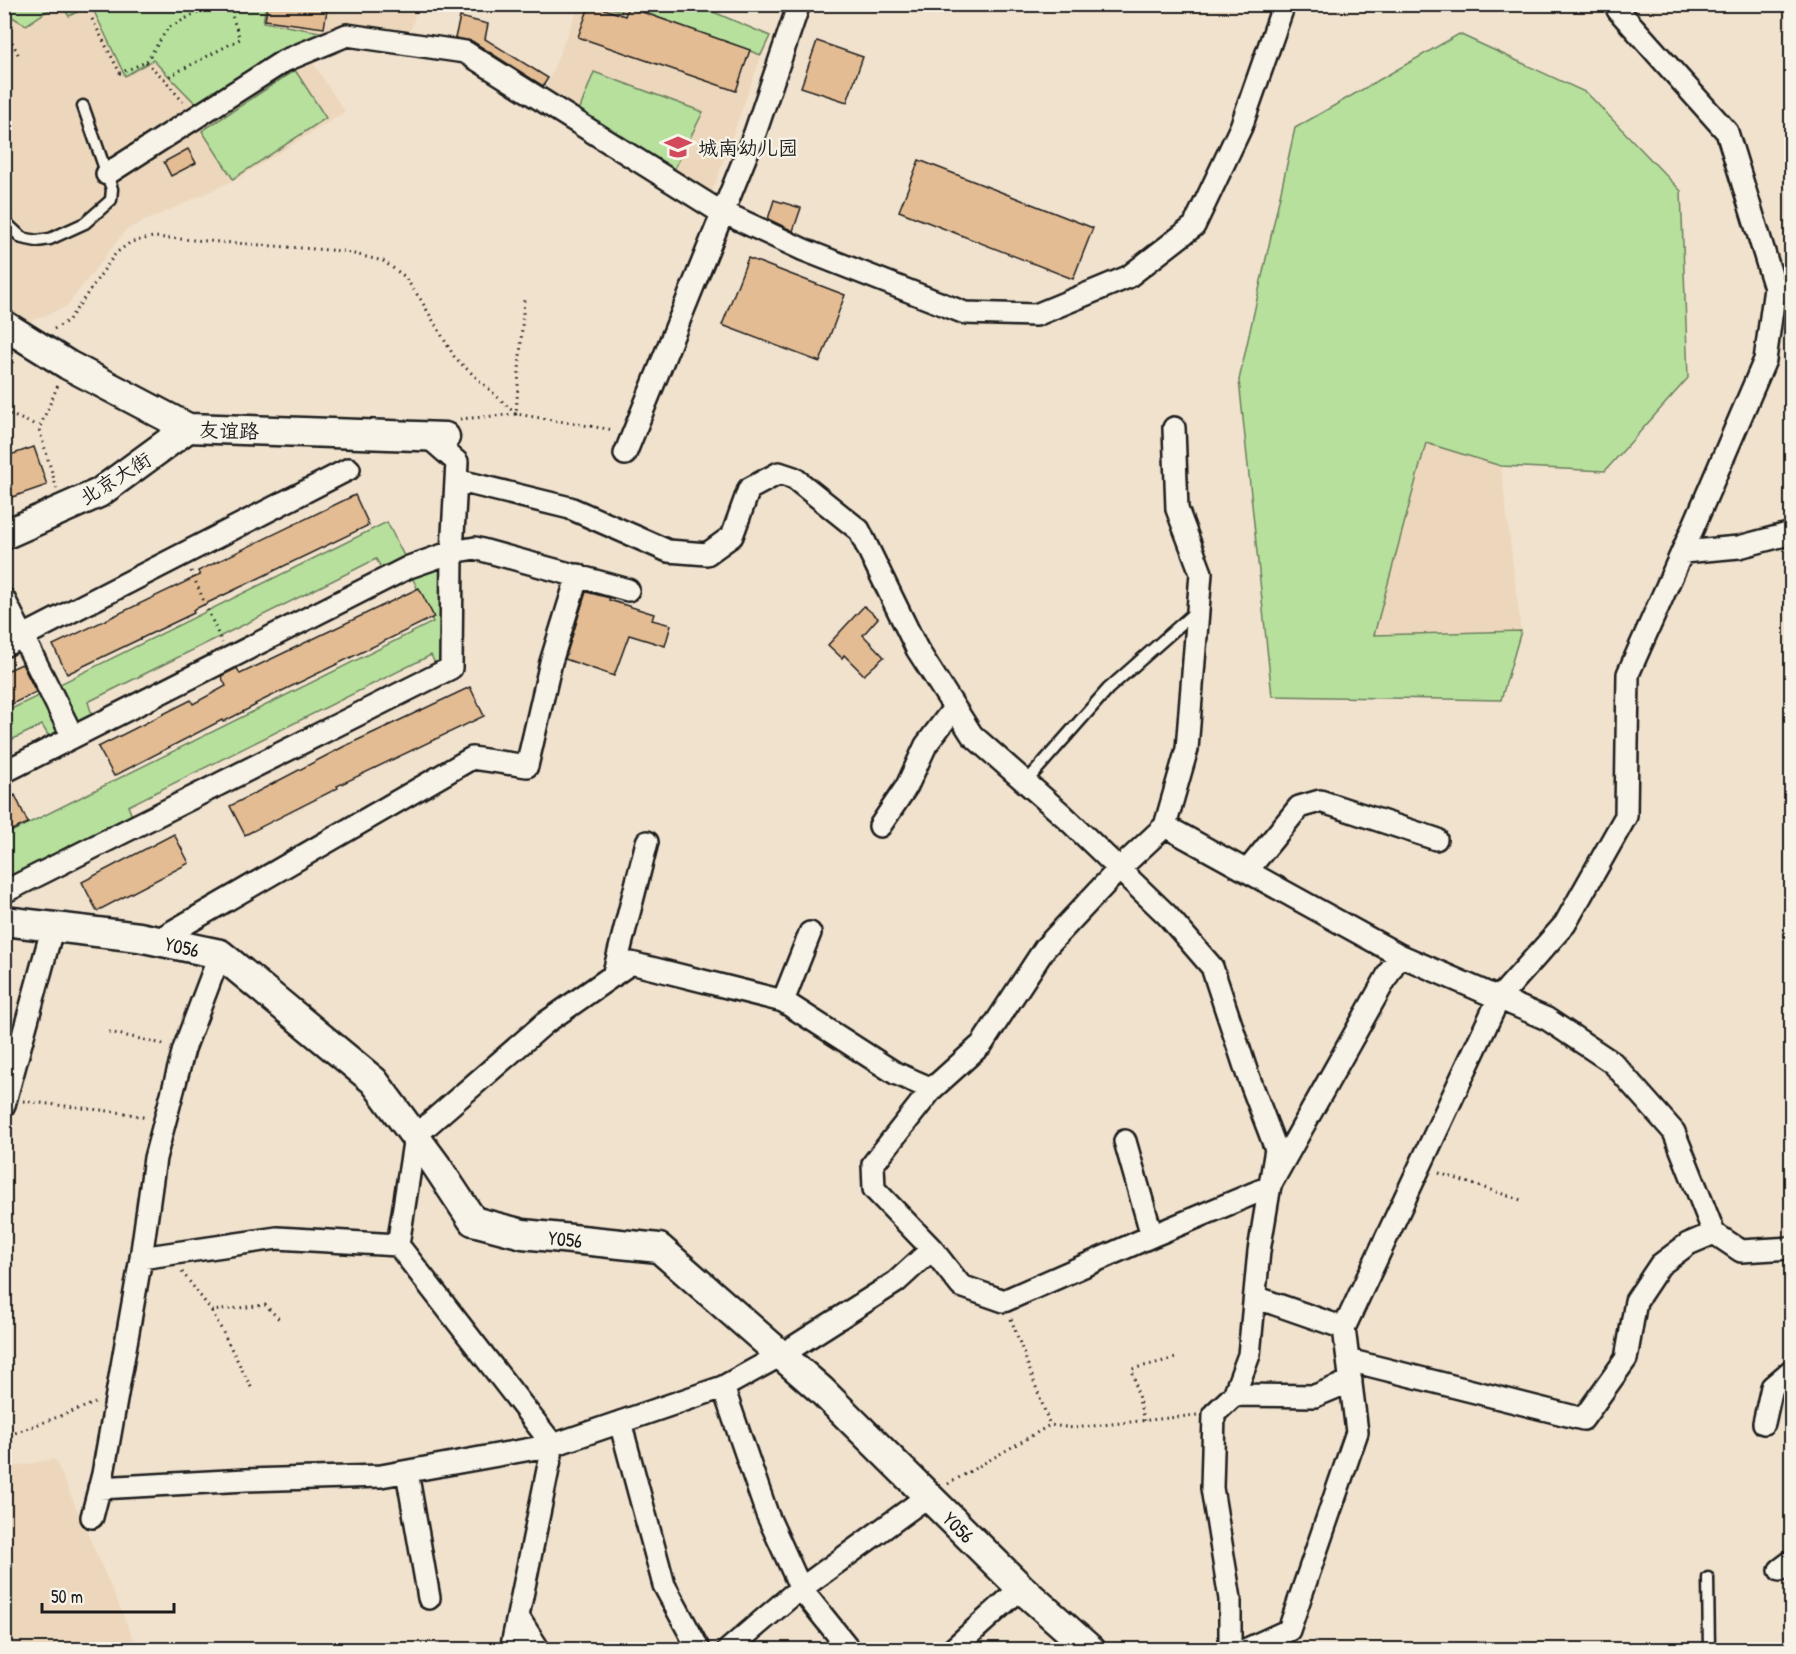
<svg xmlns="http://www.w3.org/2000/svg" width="1796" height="1654" font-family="'Patrick Hand','LXGW WenKai TC',sans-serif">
  <rect width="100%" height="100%" fill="#f1e2ce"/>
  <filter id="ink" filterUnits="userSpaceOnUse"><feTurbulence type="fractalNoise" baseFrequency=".0167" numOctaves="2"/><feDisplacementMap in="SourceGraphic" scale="12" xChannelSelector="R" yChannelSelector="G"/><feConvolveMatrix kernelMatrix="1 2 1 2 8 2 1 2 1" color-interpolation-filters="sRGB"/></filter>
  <g filter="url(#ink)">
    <path fill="#edd7bc" d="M4 5H418L408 39 304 49 345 112 237 179 126 230 66 307 31 321 5 315Z
      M579 5H697L769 35 710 198 543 95Z
      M1426 443 1501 466 1521 631 1374 635Z
      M55 1459 138 1649H5V1468Z"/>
    <path fill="#b7e09d" stroke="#6a7e5c" stroke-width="1.5" d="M5 4H56V5L26 25 5 13Z
      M61 5H266L263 22 325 33 198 106 153 60 125 76 91 5 69 16Z
      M603 5H697L770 36 761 55 624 5 621 12Z
      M1459 34 1587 93 1681 191 1688 378 1605 471 1501 466 1426 443 1374 635 1521 631 1501 700 1272 696 1239 380 1295 128Z
      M295 70 326 118 233 179 202 131Z
      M594 72 703 112 674 170 579 111Z
      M387 522 406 560 383 571 376 559 88 702 93 718 84 722 75 720 58 685Z
      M439 565 445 571 443 653 437 668 431 655 128 806 134 821 5 886V835L433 622 411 575Z
      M42 694 58 730 51 740 42 725 5 743V712Z"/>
    <path fill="#e3bc93" stroke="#1c1c1c" stroke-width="1.5" d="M268 4H328L324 28 265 20Z
      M590 4 625 16 628 7 750 50 736 91 578 37Z
      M460 17 488 24 485 39 548 78 543 86 472 41 455 38Z
      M817 41 863 57 847 102 801 87Z
      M188 149 196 163 171 176 164 162Z
      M919 160 1093 228 1073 279 899 211Z
      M774 200 801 208 793 231 768 219Z
      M748 258 845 295 820 362 722 325Z
      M34 447 47 485 4 500V457Z
      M355 495 369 525 193 610 194 613 67 674 53 645 200 575 198 571Z
      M419 588 434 617 255 704 256 705 223 722 222 720 114 776 98 747 191 700 193 704 226 686 221 676 237 668 240 674Z
      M586 592 610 598 609 600 654 614 652 620 671 625 665 646 629 635 614 676 565 659Z
      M864 606 878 618 863 635 884 657 864 675 844 655 842 658 828 645Z
      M22 664 36 692 4 708V672Z
      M470 687 484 716 337 786 338 788 245 835 230 806 343 747Z
      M15 795 28 823 4 834V800Z
      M174 834 189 863 97 911 82 882Z"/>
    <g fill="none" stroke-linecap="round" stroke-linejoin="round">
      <defs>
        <path id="lane" d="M4 221 22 238 37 241 50 239 85 223 111 200 112 189 83 106
          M1026 782 1108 689 1196 611
          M1708 1578 1709 1650"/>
        <path id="street" d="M107 174 284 61 347 35 465 52 714 208 804 250 965 313 1036 315 1128 277 1194 226 1241 127 1284 4
          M625 454 755 133 799 4
          M456 480 570 508 668 551 707 554 732 536 749 489 779 473 794 478 859 530 917 649 972 735 1064 816 1167 915 1212 967 1247 1073 1276 1149 1259 1251 1249 1355 1234 1395 1214 1414 1212 1488 1230 1599V1650
          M1683 552 1739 547 1792 533
          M4 599 73 737
          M4 646 349 469
          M4 772 409 567 452 552 475 548 628 590
          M880 826 907 786 926 745 954 708
          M1165 826 1399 955 1547 1019 1613 1063 1674 1132 1714 1233 1741 1251 1792 1248
          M1247 871 1299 807 1320 801 1436 839
          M4 892 451 668 452 552 457 462 427 436
          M156 941 472 758 527 766 551 662 578 575
          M613 976 647 842
          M783 1001 810 933
          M4 1105 53 926
          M1125 1141 1152 1236
          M932 1249 961 1286 1004 1301 1152 1236 1269 1187 1399 955
          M141 1258 277 1238 398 1245 415 1136 545 1023 631 963 783 1001 895 1073 932 1089 982 1044 1045 948 1119 869 1165 826 1187 749 1201 573 1177 509 1174 428
          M1255 1297 1344 1328
          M1348 1360 1583 1419 1626 1359 1636 1301 1660 1265 1688 1244 1714 1233
          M723 1387 767 1514 801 1589 850 1650
          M1234 1395 1315 1396 1351 1381
          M620 1422 664 1585 699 1650
          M1764 1423 1772 1387 1792 1370
          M407 1472 429 1598
          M99 1488 246 1480 381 1476 553 1445 398 1245
          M92 1517 103 1474 141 1258 155 1158 184 1049 220 954
          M1780 1570 1792 1561
          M518 1617 539 1650
          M511 1650 553 1445 723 1387 781 1355 896 1282 932 1249 874 1189 873 1164 932 1089
          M728 1650 791 1596 928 1496
          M952 1650 1021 1588
          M1245 1650 1289 1630 1357 1432 1344 1328 1499 998 1565 924 1626 816 1628 674 1692 530 1765 360 1775 288 1727 132 1618 10 1616 4"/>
        <g id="secondary">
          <path d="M4 325 68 365 188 428 445 437"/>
          <path d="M4 535 99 493 188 428"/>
          <path id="s1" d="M4 921 139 937 220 954 374 1081 436 1165 473 1221 523 1234 659 1248 821 1390 1021 1588 1091 1650"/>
        </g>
      </defs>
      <use href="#lane" stroke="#1c1c1c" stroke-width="15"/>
      <use href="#street" stroke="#1c1c1c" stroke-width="26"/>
      <use href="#secondary" stroke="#1c1c1c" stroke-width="33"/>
      <path stroke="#1c1c1c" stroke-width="3" stroke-dasharray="1.5 4.5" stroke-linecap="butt" d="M92 19 120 73 146 62 168 28 213 4
        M4 26 19 56
        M146 62 164 79 183 102
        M164 79 240 39 228 4
        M54 329 68 321 116 253 131 242 153 237 342 251 383 261 404 276 421 300 455 358 516 414 524 299
        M4 379 14 359
        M4 412 36 425
        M460 419 516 414 614 430
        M57 489 39 429 58 385
        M191 571 222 643
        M109 1032 167 1045
        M23 1101 125 1113 147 1118
        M1439 1173 1521 1200
        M182 1272 212 1311 265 1305 279 1319
        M212 1311 252 1389
        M1011 1319 1050 1425
        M1144 1421 1132 1369 1176 1358
        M4 1437 95 1403
        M948 1484 1050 1425 1073 1428 1197 1415"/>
      <use href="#lane" stroke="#f7f3e8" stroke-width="10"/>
      <use href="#street" stroke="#f7f3e8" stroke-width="21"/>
      <use href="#secondary" stroke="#f7f3e8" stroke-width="28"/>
    </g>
  </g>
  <defs>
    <symbol id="school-bare" viewBox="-9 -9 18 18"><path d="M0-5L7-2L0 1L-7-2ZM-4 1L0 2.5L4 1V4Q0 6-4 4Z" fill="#d1495b" stroke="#f7f3e8" stroke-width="2.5" paint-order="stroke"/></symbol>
  </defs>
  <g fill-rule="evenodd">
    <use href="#school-bare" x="659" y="128" width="38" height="38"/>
  </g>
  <g text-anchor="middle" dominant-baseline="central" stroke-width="4.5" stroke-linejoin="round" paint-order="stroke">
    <g font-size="20" fill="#1c1c1c" stroke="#f7f3e8" text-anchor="start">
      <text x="698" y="147">城南幼儿园</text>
    </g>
    <g font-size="20" fill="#1c1c1c" stroke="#f7f3e8">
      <text transform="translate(229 430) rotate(2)">友谊路</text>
      <text transform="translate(115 478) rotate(-32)">北京大街</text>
      <text stroke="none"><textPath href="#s1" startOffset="180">Y056</textPath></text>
      <text stroke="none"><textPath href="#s1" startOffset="684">Y056</textPath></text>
      <text stroke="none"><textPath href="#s1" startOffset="1188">Y056</textPath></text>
    </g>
  </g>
  <rect width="1796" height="1654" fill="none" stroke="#f7f3e8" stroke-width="24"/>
  <rect x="12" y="12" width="1772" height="1630" fill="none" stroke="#1c1c1c" stroke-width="2" filter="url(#ink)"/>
  <path d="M42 1603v9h132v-9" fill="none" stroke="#1c1c1c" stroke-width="3"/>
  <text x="51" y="1603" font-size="18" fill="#1c1c1c" stroke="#f7f3e8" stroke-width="4.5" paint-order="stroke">50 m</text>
</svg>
